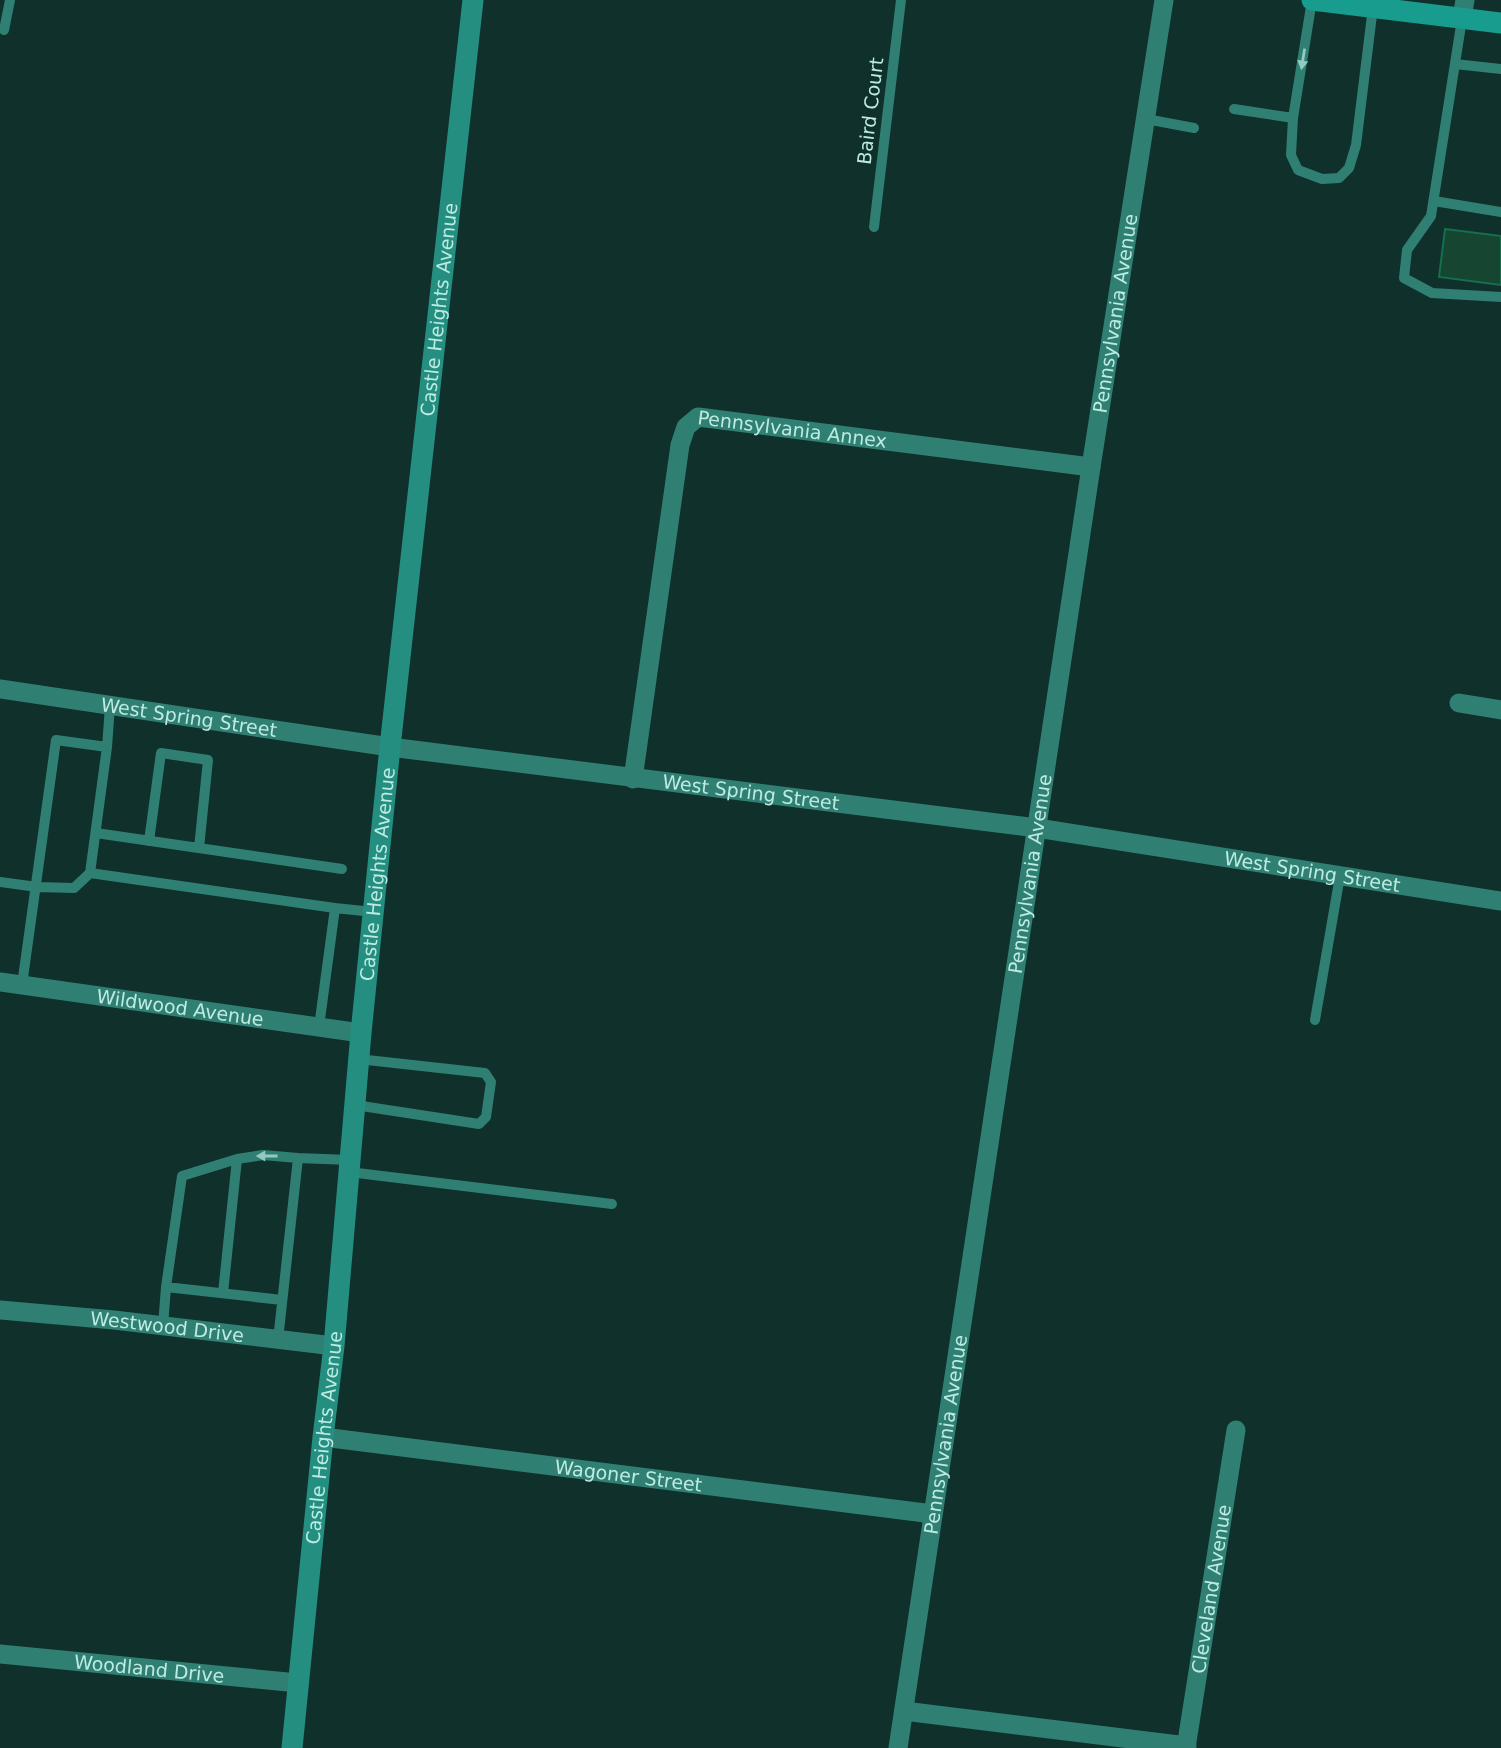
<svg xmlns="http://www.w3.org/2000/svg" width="1501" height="1748" font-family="'DejaVu Sans',sans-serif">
  <rect width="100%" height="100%" fill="#0f302b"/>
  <path fill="#164531" stroke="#156f4c" stroke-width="2" d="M1445 229 1501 236V285L1439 277Z"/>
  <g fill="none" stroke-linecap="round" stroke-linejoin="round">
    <path stroke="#307f73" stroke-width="10" d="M1312 0 1293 118 1291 155 1298 170 1322 179 1339 178 1349 168 1356 145 1373 7
      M1462 19 1431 216 1407 250 1404 278 1432 293 1501 297
      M4 30 10 0
      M1455 64 1501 69
      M1234 109 1293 118
      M1146 119 1194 128
      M1434 201 1501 212
      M874 227 901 0
      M107 747 110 706
      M96 833 342 869
      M149 841 161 753 208 760 199 848
      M90 873 335 908 319 1027
      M0 882 37 887 74 888 90 873 107 747 56 740 22 985
      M335 908 373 912
      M1315 1020 1340 876
      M355 1105 479 1124 486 1117 491 1082 485 1073 358 1059
      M349 1172 612 1204
      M166 1287 182 1176 237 1159 263 1155 298 1158
      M223 1293 237 1159
      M163 1326 166 1287 282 1300
      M278 1340 298 1158 350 1160"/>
    <g stroke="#307f73" stroke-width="19">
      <path d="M1462 18 1465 0"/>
      <path id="s1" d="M0 689 390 747 1037 828 1501 901"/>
      <path d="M1459 703 1501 710"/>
      <path id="s2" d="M633 779 680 445 686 427 698 417 1091 467"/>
      <path id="s3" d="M0 982 361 1033"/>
      <path id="s4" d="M0 1310 114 1320 334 1346"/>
      <path id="s5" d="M323 1437 933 1514"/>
      <path id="s6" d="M0 1654 298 1683"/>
      <path d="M904 1711 1187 1746"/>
      <path id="s7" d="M898 1748 1091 467 1164 0"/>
      <path id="s8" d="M1186 1748 1236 1430"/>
    </g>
    <path stroke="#248e80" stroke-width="21" id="s9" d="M292 1748 323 1437 334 1346 361 1033 390 747 473 0"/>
    <path stroke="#179c8d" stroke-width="21" d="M1312 0 1501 23"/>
  </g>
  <defs><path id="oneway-solid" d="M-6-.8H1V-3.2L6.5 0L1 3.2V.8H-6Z" transform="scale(1.75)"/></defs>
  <g fill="#93cbc1">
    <use href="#oneway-solid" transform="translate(1303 59) rotate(99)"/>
    <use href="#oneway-solid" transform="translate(267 1156) rotate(-180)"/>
  </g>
  <g text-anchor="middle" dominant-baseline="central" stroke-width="5" stroke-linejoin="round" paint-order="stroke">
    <g font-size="19" fill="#bdebe2" stroke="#0f302b">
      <text transform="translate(870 111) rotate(-83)">Baird Court</text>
      <text stroke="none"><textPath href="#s9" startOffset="1446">Castle Heights Avenue</textPath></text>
      <text stroke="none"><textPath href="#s7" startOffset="1451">Pennsylvania Avenue</textPath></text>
      <text stroke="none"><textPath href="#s2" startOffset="467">Pennsylvania Annex</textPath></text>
      <text stroke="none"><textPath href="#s1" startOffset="191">West Spring Street</textPath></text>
      <text stroke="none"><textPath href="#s1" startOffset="758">West Spring Street</textPath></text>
      <text stroke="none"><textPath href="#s1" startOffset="1325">West Spring Street</textPath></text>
      <text stroke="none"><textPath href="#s9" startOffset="878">Castle Heights Avenue</textPath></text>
      <text stroke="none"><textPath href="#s7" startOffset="884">Pennsylvania Avenue</textPath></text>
      <text stroke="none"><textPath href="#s3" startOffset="182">Wildwood Avenue</textPath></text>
      <text stroke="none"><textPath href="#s4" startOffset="168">Westwood Drive</textPath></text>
      <text stroke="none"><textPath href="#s7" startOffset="317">Pennsylvania Avenue</textPath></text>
      <text stroke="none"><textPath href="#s9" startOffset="312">Castle Heights Avenue</textPath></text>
      <text stroke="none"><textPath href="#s5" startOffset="308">Wagoner Street</textPath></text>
      <text stroke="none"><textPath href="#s8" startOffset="161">Cleveland Avenue</textPath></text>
      <text stroke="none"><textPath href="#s6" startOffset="150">Woodland Drive</textPath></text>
    </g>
  </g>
</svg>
